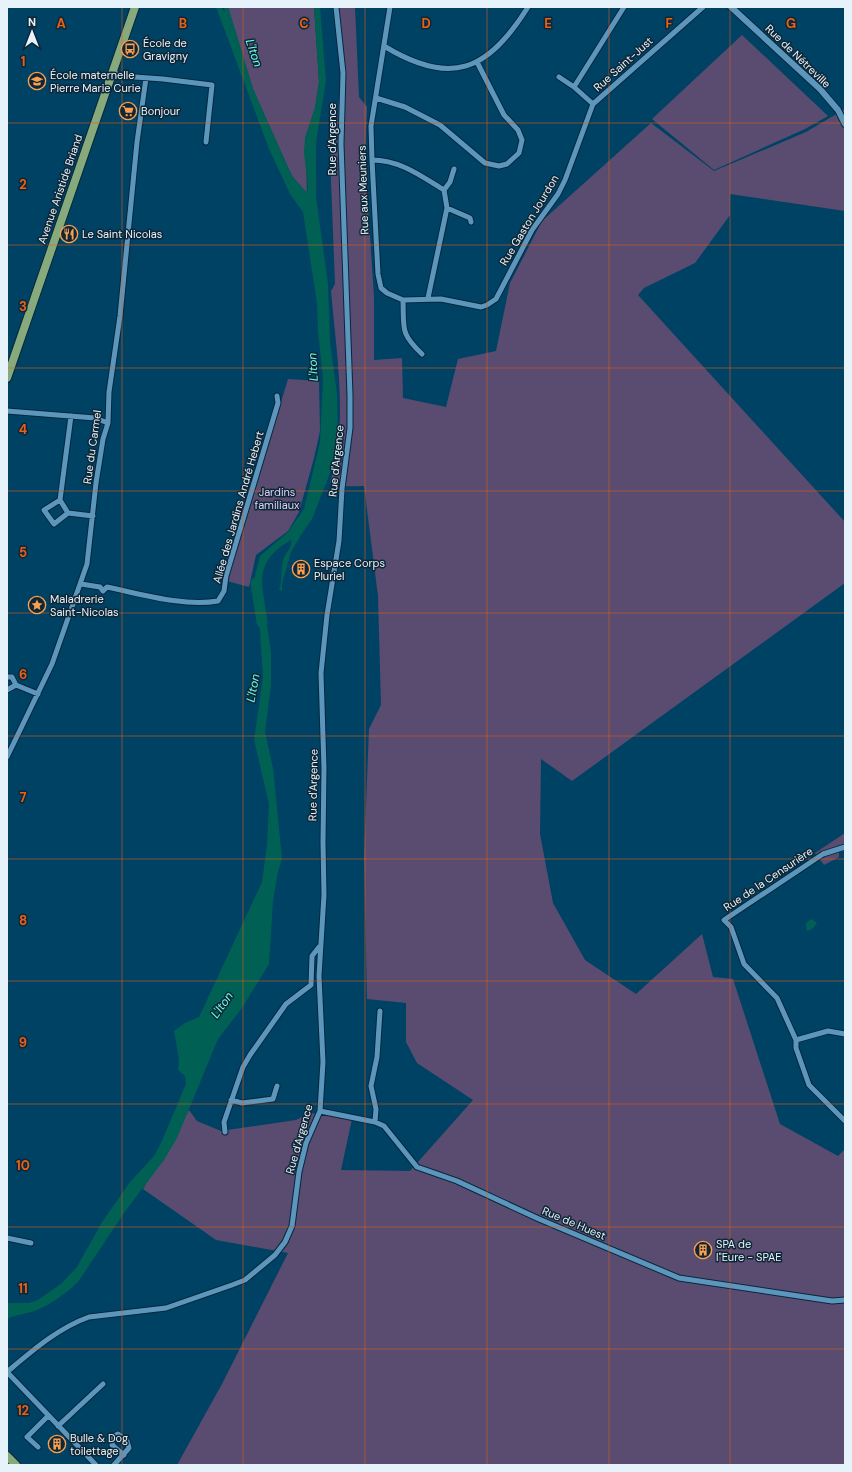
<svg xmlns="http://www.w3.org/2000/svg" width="852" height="1472" font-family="'DM Sans',sans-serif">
  <rect width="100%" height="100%" fill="#004264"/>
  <path fill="#594c70" d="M228 7H314L319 82 315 108 305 138 307 191H305L292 176 282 154 253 89Z
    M339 7H355L359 97 367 107 365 160 374 297V360L402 358 403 398 446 407 458 359 496 351 510 283 542 221 651 123 714 171 806 132 845 109V211L730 194V215L695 263 644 288 638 295 845 522V583L572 781 541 759 540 834 553 903 585 960 636 994 702 934 713 977 733 979 780 1124 838 1156 845 1149V1465H177L222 1384 288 1253 216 1240 143 1189 189 1110 197 1121 221 1131 296 1120 310 1113 352 1119 341 1170 410 1171 473 1100 417 1063 406 1042V1003L367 999 364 856 369 729 381 705 378 596 364 486C352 486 342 488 330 482 349 426 336 350 331 291L335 284 330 156 335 150 339 98 344 84Z
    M742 35 828 116 805 129 714 170 652 119Z
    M288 379 319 381 320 431 314 458 299 512 288 531 256 555 249 587 227 581Z
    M845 833V851L839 852V857L824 865 815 853Z"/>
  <path fill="#006054" d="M216 7H221L225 13 224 7H228L253 89 282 154 292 176 305 191 308 189 304 152 305 138 315 108 319 82 314 7H320L326 81 316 142V197L328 284 330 342 337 394 338 436 334 463 312 519 301 535 291 552 282 584V591L279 590C283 580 280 569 284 558 286 552 293 547 291 540 267 554 259 568 263 596L253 600V584L260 556 287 533 304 509 320 442 323 378 318 332 317 303 303 212 290 194 269 149Z
    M264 606 271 652V685L265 732 273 768 282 859 278 871 273 901 269 964 242 1008 218 1039 177 1138 164 1160 126 1210 78 1282C67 1293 51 1304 37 1310 27 1314 17 1314 7 1319V1303H29L38 1300 62 1283 77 1267 102 1222 130 1182 154 1156 161 1143 186 1084 185 1076 178 1070 179 1060 174 1031 185 1023 199 1017 262 882 267 845 269 804 254 740 263 677 259 616 257 607Z
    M811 919 817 923 812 929 807 931 806 923Z"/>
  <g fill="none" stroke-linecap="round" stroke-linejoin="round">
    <path stroke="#006054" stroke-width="11" d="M256 583 262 622"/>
    <defs>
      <path id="minor" d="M390 7 371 126 372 160 378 274 381 288 387 293 403 300C404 329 400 333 422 354
        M384 46C451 87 488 71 528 7
        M113 72 121 76 163 79 212 85 206 142
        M559 77 574 87 624 7
        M574 87 593 104
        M376 98 405 107 440 125 485 163 499 166 507 164 519 153 522 140 518 130 504 115 477 62
        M372 160C400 160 421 176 444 190
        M447 208 444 190 450 182 454 169
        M428 298 447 208 470 218 471 222
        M403 300 441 299 481 307 487 305 496 299 532 230 558 194 565 180 593 104 703 7
        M7 411 95 418 108 423
        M60 500 71 416
        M68 513 54 524 44 510 60 500 68 513 93 516
        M81 584 100 587 103 591 107 587C141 594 184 607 218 601L224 591 226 576 278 403 277 396
        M7 677H12L16 685 38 694
        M7 690 16 685
        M7 757 52 664 87 564 96 483 103 439 108 423 109 392 120 316 137 142 146 78
        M845 847 823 854 724 920 731 927 744 964 777 998 796 1040V1048L809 1085 845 1121
        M796 1040 828 1031 845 1034
        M231 1100 242 1103 273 1099 277 1086
        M320 1111 375 1122 384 1126 417 1167 457 1181 539 1219 679 1278 832 1301 845 1300
        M375 1122 376 1109 371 1086 377 1057 380 1011
        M225 1132 224 1122 243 1067 250 1055 286 1004 311 985 312 956 319 947
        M7 1238 31 1243
        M7 1372C32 1351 58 1328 89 1317L166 1308 232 1285 245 1280 275 1255 285 1242 292 1226 299 1172 306 1143 320 1111 323 1062 319 976 324 895 323 842 324 768 321 673 327 615 339 541 342 489 350 428V395L341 144 343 73 336 7
        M7 1372 96 1465
        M58 1426 103 1384
        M38 1447 27 1437 48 1416
        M114 1465 129 1448 127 1441 118 1434 113 1437 112 1445 124 1455"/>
      <path id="tertiary" d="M731 7 820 89 838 110 845 124"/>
      <path id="primary" d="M7 378 135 7
        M7 1456 16 1465"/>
    </defs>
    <use href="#minor" stroke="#08273a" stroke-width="7"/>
    <use href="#tertiary" stroke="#08273a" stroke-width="8"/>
    <use href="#primary" stroke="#08273a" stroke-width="10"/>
    <use href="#minor" stroke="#5d96bd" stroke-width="5"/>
    <use href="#tertiary" stroke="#5d96bd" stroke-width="6"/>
    <use href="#primary" stroke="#86aa7c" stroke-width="8"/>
  </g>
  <path fill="none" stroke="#e86118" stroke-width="1" stroke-opacity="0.55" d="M122 7V1465M243 7V1465M365 7V1465M487 7V1465M609 7V1465M730 7V1465M7 123H845M7 245H845M7 368H845M7 491H845M7 613H845M7 736H845M7 859H845M7 981H845M7 1104H845M7 1227H845M7 1349H845"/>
  <defs>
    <symbol id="bus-ring" viewBox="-11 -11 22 22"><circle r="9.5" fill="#0f2636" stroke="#fa9f4e" stroke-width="1.5"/><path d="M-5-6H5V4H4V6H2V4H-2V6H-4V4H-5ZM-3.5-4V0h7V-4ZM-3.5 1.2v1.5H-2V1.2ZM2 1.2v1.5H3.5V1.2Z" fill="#fa9f4e"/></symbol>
    <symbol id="school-ring" viewBox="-11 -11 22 22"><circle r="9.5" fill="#0f2636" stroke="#fa9f4e" stroke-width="1.5"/><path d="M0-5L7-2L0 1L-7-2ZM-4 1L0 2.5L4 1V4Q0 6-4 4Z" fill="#fa9f4e"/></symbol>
    <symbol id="supermarket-ring" viewBox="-11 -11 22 22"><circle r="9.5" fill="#0f2636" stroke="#fa9f4e" stroke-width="1.5"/><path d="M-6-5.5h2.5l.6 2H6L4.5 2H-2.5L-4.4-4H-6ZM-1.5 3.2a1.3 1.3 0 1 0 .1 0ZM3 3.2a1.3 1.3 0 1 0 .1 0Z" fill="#fa9f4e"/></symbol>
    <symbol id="restaurant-ring" viewBox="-11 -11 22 22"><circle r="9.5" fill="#0f2636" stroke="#fa9f4e" stroke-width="1.5"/><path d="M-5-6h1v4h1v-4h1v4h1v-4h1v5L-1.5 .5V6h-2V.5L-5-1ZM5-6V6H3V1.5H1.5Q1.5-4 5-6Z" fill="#fa9f4e"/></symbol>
    <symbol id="building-ring" viewBox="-11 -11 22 22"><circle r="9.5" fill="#0f2636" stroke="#fa9f4e" stroke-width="1.5"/><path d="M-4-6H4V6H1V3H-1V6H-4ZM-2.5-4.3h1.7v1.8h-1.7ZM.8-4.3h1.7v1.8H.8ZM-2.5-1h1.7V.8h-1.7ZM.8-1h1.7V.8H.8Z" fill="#fa9f4e"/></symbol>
    <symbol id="sight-ring" viewBox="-11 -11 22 22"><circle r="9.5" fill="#0f2636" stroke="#fa9f4e" stroke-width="1.5"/><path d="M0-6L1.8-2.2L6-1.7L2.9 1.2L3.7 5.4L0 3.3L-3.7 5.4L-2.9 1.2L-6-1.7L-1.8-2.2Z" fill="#fa9f4e"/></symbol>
  </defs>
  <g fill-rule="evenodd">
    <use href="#bus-ring" x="120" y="39" width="20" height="20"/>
    <use href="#school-ring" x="27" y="71" width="20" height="20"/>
    <use href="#supermarket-ring" x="118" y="101" width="20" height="20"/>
    <use href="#restaurant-ring" x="59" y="224" width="20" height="20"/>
    <use href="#building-ring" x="291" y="559" width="20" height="20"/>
    <use href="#sight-ring" x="27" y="595" width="20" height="20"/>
    <use href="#building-ring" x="693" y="1240" width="20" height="20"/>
    <use href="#building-ring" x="47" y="1434" width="20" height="20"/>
  </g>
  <g text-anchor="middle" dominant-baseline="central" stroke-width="3" stroke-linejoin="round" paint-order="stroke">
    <g font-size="11" fill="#e7f3fb" stroke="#0f2636" text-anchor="start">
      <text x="143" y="43">École de<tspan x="143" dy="13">Gravigny</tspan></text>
      <text x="50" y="75">École maternelle<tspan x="50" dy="13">Pierre Marie Curie</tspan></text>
      <text x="141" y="111">Bonjour</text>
      <text x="82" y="234">Le Saint Nicolas</text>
      <text x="314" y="563">Espace Corps<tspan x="314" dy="13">Pluriel</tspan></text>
      <text x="50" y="599">Maladrerie<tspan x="50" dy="13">Saint-Nicolas</tspan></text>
      <text x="716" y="1244">SPA de<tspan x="716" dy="13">l"Eure - SPAE</tspan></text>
      <text x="70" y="1438">Bulle &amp; Dog<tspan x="70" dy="13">toilettage</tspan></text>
    </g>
    <g font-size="11" fill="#e7f3fb" stroke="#0f2636">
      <text transform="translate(798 56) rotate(44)">Rue de Nétreville</text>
      <text transform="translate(623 64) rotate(-42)">Rue Saint-Just</text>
      <text transform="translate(332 139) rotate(-90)">Rue d'Argence</text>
      <text transform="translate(60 189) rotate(-71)">Avenue Aristide Briand</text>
      <text transform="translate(363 190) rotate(-92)">Rue aux Meuniers</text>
      <text transform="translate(529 220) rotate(-59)">Rue Gaston Jourdon</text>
      <text transform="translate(92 447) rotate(-82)">Rue du Carmel</text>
      <text transform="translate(336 461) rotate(-84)">Rue d'Argence</text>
      <text transform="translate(238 507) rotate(-74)">Allée des Jardins André Hebert</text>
      <text transform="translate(313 785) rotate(-89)">Rue d'Argence</text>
      <text transform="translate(768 879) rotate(-34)">Rue de la Censurière</text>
      <text transform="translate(299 1139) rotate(-74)">Rue d'Argence</text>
      <text transform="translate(574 1223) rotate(23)">Rue de Huest</text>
    </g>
    <g font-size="11" fill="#dfd3f8" stroke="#0f2636">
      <text x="277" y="492">Jardins<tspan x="277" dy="13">familiaux</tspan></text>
    </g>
    <g font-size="12" font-style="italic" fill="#6cfde4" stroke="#0f2636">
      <text transform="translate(254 53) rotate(71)">L'Iton</text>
      <text transform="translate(313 367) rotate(-93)">L'Iton</text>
      <text transform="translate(253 688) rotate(-79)">L'Iton</text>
      <text transform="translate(222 1005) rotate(-55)">L'Iton</text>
    </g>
  </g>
  <g font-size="13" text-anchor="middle" font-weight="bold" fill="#e86118" stroke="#0f2636" stroke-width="3" stroke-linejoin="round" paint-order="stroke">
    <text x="61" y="28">A</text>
    <text x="183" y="28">B</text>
    <text x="304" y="28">C</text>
    <text x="426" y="28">D</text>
    <text x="548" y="28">E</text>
    <text x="669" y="28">F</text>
    <text x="791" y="28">G</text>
    <text x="23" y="66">1</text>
    <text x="23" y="189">2</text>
    <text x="23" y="311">3</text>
    <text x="23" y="434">4</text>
    <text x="23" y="557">5</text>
    <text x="23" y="679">6</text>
    <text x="23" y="802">7</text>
    <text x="23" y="925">8</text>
    <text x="23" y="1047">9</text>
    <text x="23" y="1170">10</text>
    <text x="23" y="1293">11</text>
    <text x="23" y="1415">12</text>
  </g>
  <rect width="852" height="1472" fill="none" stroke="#e7f3fb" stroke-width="16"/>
  <g transform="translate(32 32)" stroke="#0f2636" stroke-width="3" paint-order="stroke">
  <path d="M0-3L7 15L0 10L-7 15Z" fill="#e7f3fb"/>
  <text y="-6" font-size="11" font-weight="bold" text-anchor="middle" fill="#e7f3fb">N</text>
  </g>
</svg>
